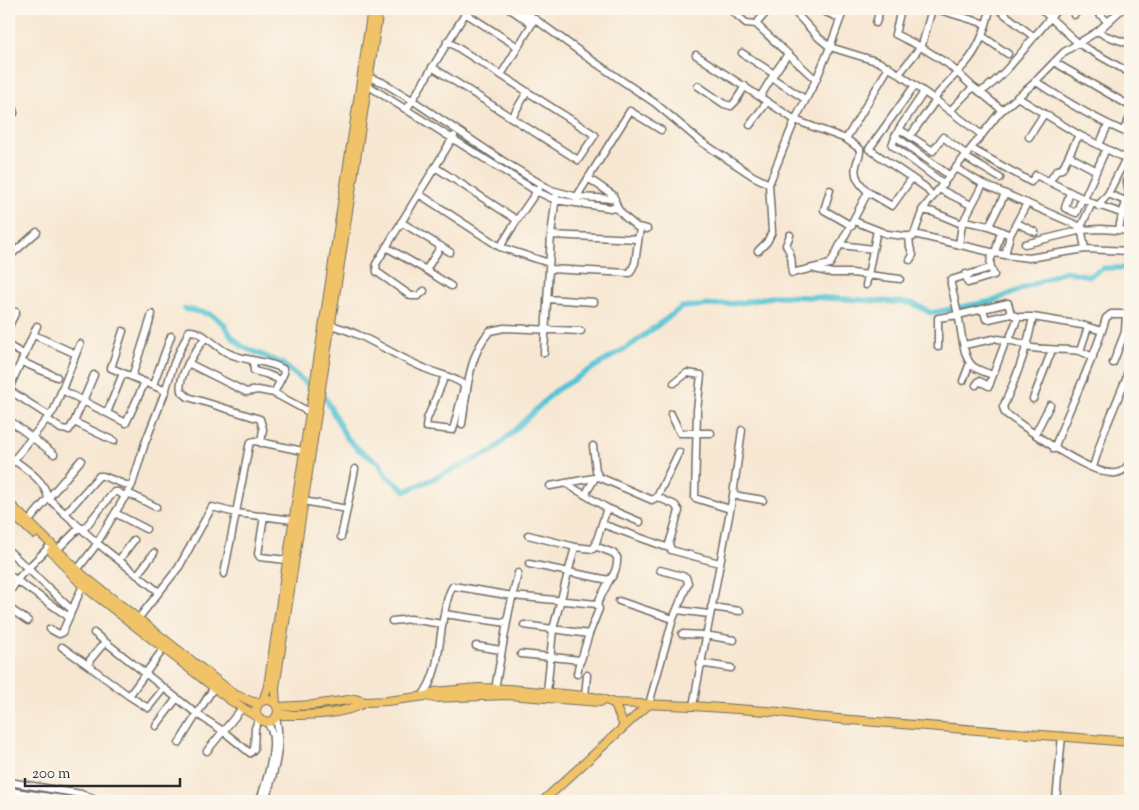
<svg xmlns="http://www.w3.org/2000/svg" width="1139" height="810" font-family="'Sorts Mill Goudy',serif">
  <rect width="100%" height="100%" fill="#fbf7ec"/>
  <filter id="ink" filterUnits="userSpaceOnUse"><feTurbulence type="fractalNoise" baseFrequency=".02" numOctaves="2"/><feDisplacementMap in="SourceGraphic" scale="10" xChannelSelector="R" yChannelSelector="G"/><feConvolveMatrix kernelMatrix="1 2 1 2 8 2 1 2 1" color-interpolation-filters="sRGB"/></filter>
  <filter id="wash" filterUnits="userSpaceOnUse"><feTurbulence type="fractalNoise" baseFrequency=".0096" numOctaves="4" result="noise"/><feDisplacementMap in="SourceGraphic" scale="20" xChannelSelector="R" yChannelSelector="G"/><feGaussianBlur stdDeviation="1.12" result="paint"/><feColorMatrix in="noise" values="0 0 0 0 0 0 0 0 0 0 0 0 0 0 0 0 0 1.4 0 .05"/><feComposite in="paint" operator="in"/></filter>
  <g filter="url(#wash)">
    <rect width="100%" height="100%" fill="#f7e7d2"/>
    <g fill="none" stroke-linecap="round" stroke-linejoin="round">
      <path stroke="#59c4d4" stroke-width="5.5" d="M185 309 210 314 223 323 232 337 243 347 281 363 310 386
        M322 395 326 399 346 437 358 449 380 464 385 475 406 491 493 451 555 391 634 343 682 307 740 303 775 296 810 297 912 303 931 313 993 301 1065 271 1089 276 1104 268H1130"/>
    </g>
  </g>
  <g filter="url(#ink)">
    <g fill="none" stroke-linecap="round" stroke-linejoin="round">
      <defs>
        <path id="minor" d="M521 9 590 59 655 103 700 141 753 176 769 184
          M730 9 746 23 756 24 769 9
          M792 9 819 38 830 47 844 9
          M818 9 840 18
          M901 9 895 34 921 47 948 64 973 87 950 111
          M932 9 922 45 899 74 934 99C944 86 955 75 966 63 979 48 986 28 990 9
          M936 9 986 24
          M1041 9 1079 44 1130 73
          M1094 9 1108 22
          M465 13 518 47
          M1074 15 1080 9
          M876 23 880 9
          M756 24 816 80 830 47 879 62 899 74
          M1098 31 1104 35 1130 44
          M982 36 1008 54
          M1034 37 1055 12 1060 9
          M447 41 501 75 532 24 510 9
          M742 53 774 74 788 54
          M696 55 760 97 774 74
          M1054 62 1130 106
          M432 67 578 160 595 135 501 75
          M365 76 382 82 412 100 503 161 551 190 578 197 615 199
          M772 78 805 99
          M1035 81C1066 102 1096 120 1130 134
          M363 84 367 85 536 191 555 200 618 209
          M915 85 869 149 925 187 933 197
          M698 86 724 104 731 106 735 102 745 86
          M973 87 980 92C998 83 1021 53 1034 37L998 9
          M924 92 899 129 892 145 944 184
          M980 92 1002 110
          M9 93 14 113 9 115
          M760 97 795 120 816 80
          M1017 97 1079 135 1130 161
          M934 99 982 135
          M407 109 468 9
          M512 117 527 92
          M750 125 767 102
          M899 129 933 151 943 137 967 155
          M1123 131 1130 118
          M895 136 950 176
          M910 136 936 100
          M1029 137 1044 114
          M846 139 889 67
          M1099 145 1108 125
          M972 149 1031 182 1036 175 1092 203 1130 216
          M1069 156 1095 170
          M965 157 1000 178
          M435 167 517 220 539 188
          M956 168 983 184 1081 227 1085 249 1130 251
          M588 178 613 195 618 209 625 217 637 227 647 229
          M1049 182 1057 170 1062 169 1079 135
          M939 189 971 205
          M830 190 824 210 852 226
          M1070 192 1065 208 1076 213 1082 199
          M419 194 500 247
          M1005 194 989 226 1010 235
          M1108 194 1126 201
          M577 199 579 193 630 111 661 130
          M1084 199 1106 149
          M1027 203 1010 235 1005 255 1029 258 1085 249
          M1098 206 1108 194 1126 158
          M922 210 933 212 962 224
          M517 220 500 247 549 263
          M854 221 887 234 913 237 923 209 1000 112 1032 85 1064 52 1098 31 1122 9
          M964 221 989 226
          M401 222 450 252
          M1017 223 1035 232
          M1081 227 1092 203
          M1119 229 1122 214 1129 194 1127 182 1130 173
          M1001 231 995 253 1005 255
          M914 234 995 253C988 258 990 268 994 275L968 283 966 274
          M551 235 638 239
          M790 235 786 245C792 254 792 262 792 273L830 264 868 192 892 206 912 178
          M909 236 910 247 913 255 910 260
          M1025 244 1082 230 1101 229 1130 231
          M841 245 873 249
          M959 245 962 224 983 184
          M386 247 426 270 441 246
          M758 251 767 242 772 232 769 184 795 120 846 139 860 149C861 156 857 159 856 166 853 177 861 185 868 192
          M9 260 12 254 37 232
          M549 269 630 273 635 263 640 228
          M815 269 832 273H852L900 279
          M426 270 451 286
          M866 285 877 230
          M424 291 418 296H411L377 272 376 264 454 136
          M547 299 594 302
          M983 309 986 319H989L1011 314
          M1033 317 1082 325 1102 331
          M330 325C364 333 392 355 424 368 437 374 452 376 463 384L464 388 453 430 426 427 427 419 445 376
          M9 326 16 312
          M1088 327 1080 351 1093 357
          M123 331 111 368 166 391
          M34 335 76 354
          M205 338C196 350 177 376 181 391L188 397 260 419 263 429 261 443
          M998 339 1012 341 1028 345
          M1006 340 993 375C987 373 980 371 974 367 962 359 962 329 958 315L1008 303 1011 314 1018 317H1033C1027 350 1017 377 1003 407L1005 413C1026 428 1091 477 1116 473 1123 472 1126 468 1130 462
          M1009 340 1018 317
          M964 345 993 339
          M9 346 25 355
          M938 347V318L958 315 951 284V280L990 268
          M1027 347C1045 351 1062 348 1080 351
          M544 353 551 235 556 196
          M253 361 254 371 266 374 280 380
          M22 362 57 377
          M188 363 246 392 258 390 274 393 309 412
          M1113 363 1125 332 1126 314
          M132 377 152 314
          M963 381 970 363
          M674 383 687 373 701 375 697 410 695 498 730 509
          M153 385 171 336
          M976 385 979 381 989 386 993 375
          M9 389 37 326
          M9 390 49 416
          M62 390 126 423 145 382
          M1033 399 1052 350
          M107 413 123 373
          M671 414 680 433H711
          M47 419 61 429 69 430 74 422 94 375
          M9 420 54 454
          M74 422 114 441
          M462 424C467 393 468 355 490 331L504 328 581 331
          M1035 434 1050 405
          M593 446 596 471 599 477 652 500 657 497 679 452
          M1054 449C1070 404 1093 364 1106 318L1111 314H1130
          M9 456C23 468 44 478 48 498L97 543 159 592
          M9 466 54 410 80 344
          M1093 467 1104 432 1126 379 1130 361
          M565 483 607 508
          M550 486 599 477
          M128 493 156 507
          M585 495 595 478
          M733 495 763 500
          M657 497 675 505 679 511 669 544 671 550 719 563
          M303 501 347 509 355 469
          M115 513 146 529
          M65 514 99 476H103L131 487
          M264 516 258 554 260 557 287 560
          M28 522 81 460
          M602 524 669 548
          M83 530 114 492H118L126 497
          M528 535 575 547
          M341 537 347 509
          M57 550 80 527
          M9 551 72 610
          M119 560 134 540
          M529 564 609 580C615 575 618 564 617 557L613 553 595 546
          M77 570 94 548 132 485 145 443 165 392 174 363 189 331C201 330 215 346 226 352 244 362 265 359 283 369L284 373 274 393
          M224 574 249 446 251 442 255 441 303 451
          M9 575 69 617
          M137 575 154 553
          M9 593 20 576 51 545
          M619 601 673 619
          M711 607 740 611
          M9 608 28 621
          M677 610 709 614
          M444 614 507 623
          M138 619 179 567 212 507 236 513 293 520
          M392 621 411 619 442 624
          M524 625 589 634
          M50 629 59 634 62 633 83 585
          M94 633 197 714 216 684
          M682 634 705 635 734 640
          M105 642 90 660 89 666 129 696 164 648
          M476 646 501 650
          M62 647 89 666
          M521 654 581 660
          M700 663 731 668
          M577 674 579 664 581 660 589 634 599 609 597 604 610 579
          M495 689 509 611 518 573
          M547 693 553 629 575 547 593 549 595 546 607 508 640 522
          M129 696 148 708 164 688
          M422 696C442 670 438 635 446 605 448 598 449 591 453 586L513 596 597 604
          M585 696 587 675
          M649 704 673 619 688 583 686 577 660 570
          M693 706 733 495 742 430
          M156 726 177 698
          M179 743 197 714 223 731 250 753 254 749 255 728 259 719
          M207 751 243 707
          M9 782 81 794 100 801
          M9 791 76 801
          M9 800 12 789
          M260 801C265 783 283 737 266 722
          M265 801C274 773 283 746 276 717
          M1056 801 1062 736"/>
        <path id="major" d="M9 503 85 577 234 694 253 702H261
          M9 511 34 534
          M51 551 80 583 230 700 257 717
          M426 696 434 698 507 695 600 702
          M256 711a11 11 0 1 1 22 0a11 11 0 1 1-22 0Z
          M263 701 268 686 372 9
          M614 703 624 726
          M276 705 275 688 379 9
          M277 707 313 705 355 699 366 702 387 701 426 696 434 692 478 688 509 689 585 696 599 698 614 703 693 706 780 712 813 717 1130 742
          M277 715C304 715 343 716 366 702
          M543 801 649 704"/>
      </defs>
      <use href="#minor" stroke="#726d65" stroke-width="9"/>
      <use href="#major" stroke="#726d65" stroke-width="10"/>
      <use href="#minor" stroke="#fff" stroke-width="6"/>
      <use href="#major" stroke="#f0c369" stroke-width="8"/>
    </g>
  </g>
  <rect width="1139" height="810" fill="none" stroke="#fbf7ec" stroke-width="30"/>
  <path d="M25 778v8h155v-8" fill="none" stroke="#2b2b2b" stroke-width="2.5"/>
  <text x="32" y="778" font-size="15" fill="#2b2b2b" stroke="#fbf7ec" stroke-width="4" paint-order="stroke">200 m</text>
</svg>
